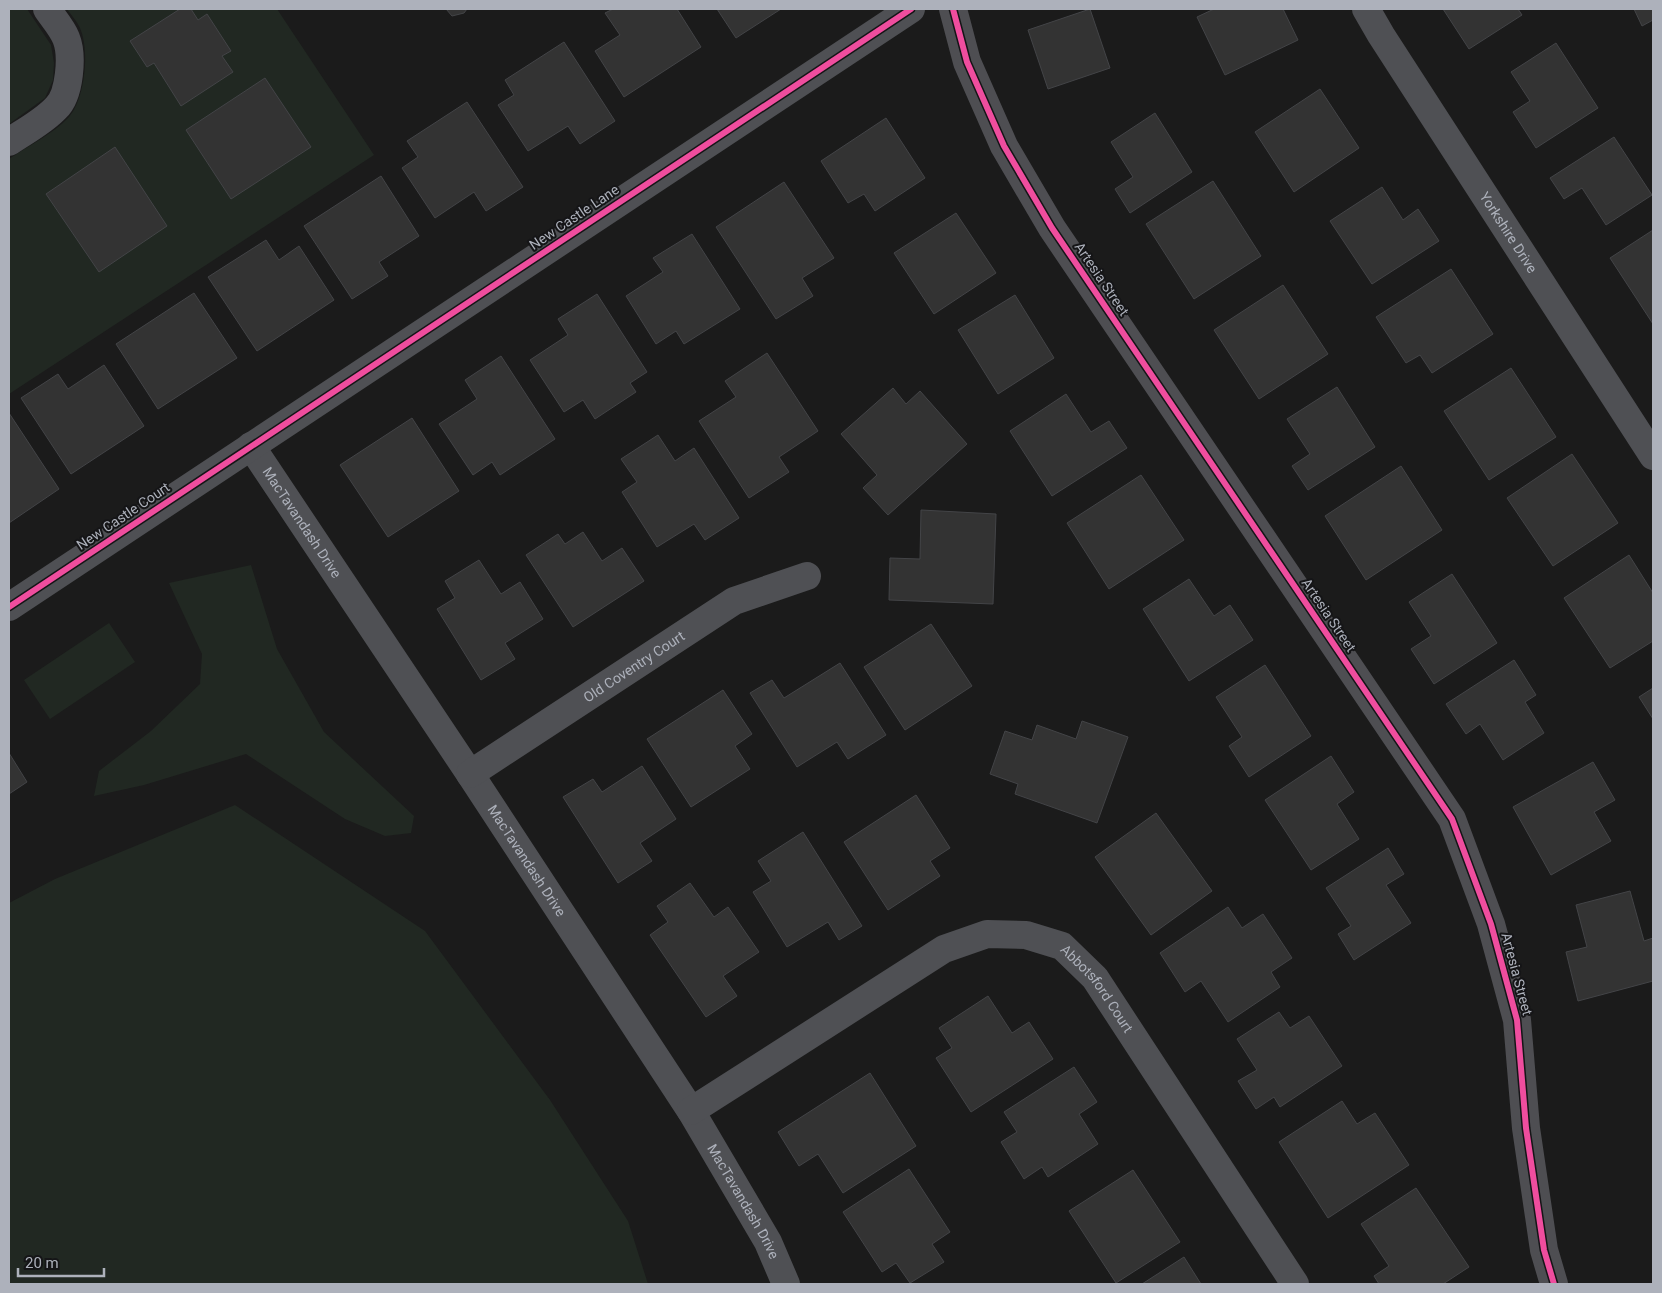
<svg xmlns="http://www.w3.org/2000/svg" width="1662" height="1293" font-family="Roboto,sans-serif">
  <rect width="100%" height="100%" fill="#1b1b1b"/>
  <path fill="#212822" d="M9 9H27L51 45 54 63 53 80 45 98 9 124Z
    M67 9H277L374 155 9 394V159C28 146 53 134 69 117 85 98 90 51 80 28 77 21 71 15 67 9Z
    M251 565 277 649 324 732 414 816 411 833 385 836 345 819 246 754 144 785 94 796 99 771 151 731 200 684 202 654 169 583Z
    M109 623 135 662 50 719 24 680Z
    M235 805 425 931 550 1100 628 1221 648 1284H9V903L55 879Z"/>
  <path fill="#333" stroke="#434447" d="M180 9H191L198 20 207 14 231 51 222 56 233 72 181 106 154 63 147 67 130 41Z
    M446 9H467L464 13 452 16Z
    M613 9H677L701 47 624 97 595 51 620 35 605 13Z
    M717 9H781L736 38Z
    M1090 9 1110 68 1048 89 1028 30Z
    M1214 9H1283L1298 40 1225 75 1197 17Z
    M1443 9H1518L1522 15 1469 49Z
    M1634 9H1653V20L1642 26Z
    M564 42 615 121 580 144 568 126 528 151 498 105 514 95 505 80Z
    M1556 43 1598 108 1536 148 1513 112 1530 101 1511 72Z
    M265 78 311 147 231 199 186 130Z
    M1320 89 1359 148 1294 192 1255 132Z
    M467 102 523 187 486 211 474 192 435 218 402 168 418 157 407 141Z
    M1155 113 1192 172 1130 213 1115 189 1133 177 1111 142Z
    M886 118 925 178 875 211 864 194 848 203 821 161Z
    M1614 137 1652 195 1606 225 1582 188 1564 199 1550 178Z
    M115 147 167 226 99 272 46 194Z
    M381 176 419 236 379 262 388 276 352 299 304 226Z
    M1213 181 1261 256 1194 299 1146 224Z
    M784 182 834 258 802 278 813 296 776 319 716 227Z
    M1382 187 1403 220 1418 209 1439 241 1372 284 1330 221Z
    M956 213 996 273 934 314 894 253Z
    M1653 230V324L1610 258Z
    M692 234 740 309 684 344 676 331 656 344 626 296 663 272 653 258Z
    M266 240 279 260 299 246 334 300 257 351 208 277Z
    M1451 269 1493 334 1432 373 1420 355 1406 363 1376 317Z
    M1283 285 1328 354 1259 399 1214 330Z
    M194 293 237 358 158 409 116 344Z
    M597 294 647 372 630 383 636 392 595 419 583 400 564 412 530 360 568 335 558 319Z
    M1015 295 1054 358 998 394 958 330Z
    M767 353 818 431 779 457 789 472 749 498 699 421 736 397 725 381Z
    M501 356 555 439 500 475 492 462 473 475 439 424 477 399 465 380Z
    M104 365 144 426 71 474 21 398 58 374 68 389Z
    M1511 368 1556 437 1489 480 1444 411Z
    M1337 387 1375 447 1308 490 1292 466 1310 454 1287 419Z
    M893 388 906 404 920 391 967 444 888 515 863 488 877 475 841 434Z
    M1066 394 1091 432 1109 421 1127 448 1052 496 1010 431Z
    M9 413 59 489 9 523Z
    M412 418 459 491 388 537 340 465Z
    M658 435 675 461 694 448 739 518 705 540 694 524 657 547 622 492 637 482 621 459Z
    M1572 454 1618 523 1553 566 1507 498Z
    M1401 466 1442 530 1366 580 1325 516Z
    M1141 475 1184 540 1109 589 1067 523Z
    M921 510 996 514 993 604 889 600 890 558 920 559Z
    M583 532 602 561 622 548 644 581 573 627 526 555 558 534 565 544Z
    M1629 555 1653 593V641L1610 668 1564 598Z
    M479 560 501 594 520 582 543 619 505 643 515 659 481 680 437 609 455 598 445 581Z
    M1452 574 1497 643 1434 684 1411 649 1431 636 1409 602Z
    M1189 579 1214 616 1230 605 1253 640 1189 681 1143 609Z
    M931 624 972 686 905 730 864 667Z
    M1514 660 1536 695 1525 702 1544 733 1503 760 1480 724 1466 734 1446 704Z
    M840 663 886 735 848 759 837 742 797 767 750 693 772 680 784 698Z
    M1265 665 1311 736 1249 777 1229 746 1242 737 1216 697Z
    M1653 688V719L1639 697Z
    M723 690 752 734 735 746 750 769 691 807 647 739Z
    M1082 721 1128 737 1097 823 1015 794 1018 784 990 774 1005 731 1032 740 1037 725 1076 739Z
    M9 753 27 782 9 794Z
    M1331 756 1354 792 1337 804 1359 839 1311 870 1265 800Z
    M1593 762 1615 800 1594 812 1611 841 1551 875 1513 807Z
    M642 766 676 819 640 843 652 861 618 883 563 797 593 779 602 792Z
    M916 795 950 848 930 861 940 876 888 910 844 842Z
    M1156 813 1212 891 1151 935 1095 857Z
    M803 832 862 926 839 940 828 922 787 947 753 892 771 881 758 861Z
    M1388 848 1404 874 1386 885 1411 923 1354 960 1338 934 1351 926 1326 888Z
    M690 883 714 917 728 907 759 952 723 976 737 996 706 1017 650 935 668 922 657 906Z
    M1630 891 1644 941 1653 938V981L1578 1001 1566 952 1587 947 1576 905Z
    M1228 907 1242 928 1263 914 1292 958 1271 972 1280 987 1228 1022 1201 981 1185 992 1160 953Z
    M988 996 1012 1033 1029 1022 1053 1059 971 1112 936 1058 952 1048 939 1028Z
    M1279 1012 1290 1028 1309 1016 1342 1066 1280 1107 1274 1097 1256 1109 1238 1081 1257 1070 1237 1039Z
    M1074 1067 1097 1102 1079 1114 1098 1144 1048 1177 1042 1167 1024 1179 1001 1142 1017 1132 1004 1112Z
    M870 1073 916 1146 843 1193 818 1154 799 1166 778 1132Z
    M1342 1101 1357 1124 1375 1113 1409 1165 1328 1218 1279 1142Z
    M909 1169 950 1232 932 1244 944 1262 910 1283 896 1263 882 1272 843 1212Z
    M1133 1170 1180 1242 1116 1283 1069 1211Z
    M1416 1188 1469 1267 1443 1284H1379L1374 1276 1389 1266 1361 1224Z
    M1184 1257 1201 1284H1142Z"/>
  <g fill="none" stroke-linecap="round" stroke-linejoin="round">
    <g stroke="#4f5054" stroke-width="28">
      <path id="s1" d="M1366 9 1381 35 1653 456"/>
      <path d="M9 142C25 131 43 122 56 108 70 95 73 55 66 38 62 28 53 18 47 9"/>
      <path id="s2" d="M251 446 470 774 691 1111 768 1242 786 1284"/>
      <path d="M9 607 911 9"/>
      <path id="s3" d="M470 774 734 601 807 576"/>
      <path id="s4" d="M691 1111 944 949 987 934 1026 935 1062 946 1095 978 1295 1284"/>
    </g>
    <path stroke="#4e4e52" stroke-width="28" d="M953 9 967 62 1004 146 1052 228 1452 819 1491 924 1517 1020 1526 1128 1544 1250 1554 1284"/>
    <defs>
      <path id="cycleway" d="M953 9 967 62 1004 146 1052 228 1452 819 1491 924 1517 1020 1526 1128 1544 1250 1554 1284
        M9 607 911 9"/>
    </defs>
    <use href="#cycleway" stroke="#151517" stroke-width="9"/>
    <use href="#cycleway" stroke="#ef4d9e" stroke-width="6"/>
  </g>
  <g text-anchor="middle" dominant-baseline="central" stroke-width="4" stroke-linejoin="round" paint-order="stroke">
    <g font-size="14" fill="#adb1bb" stroke="#151517">
      <text transform="translate(574 217) rotate(-34)">New Castle Lane</text>
      <text stroke="none"><textPath href="#s1" startOffset="265">Yorkshire Drive</textPath></text>
      <text transform="translate(1102 279) rotate(56)">Artesia Street</text>
      <text transform="translate(123 516) rotate(-34)">New Castle Court</text>
      <text stroke="none"><textPath href="#s2" startOffset="92">MacTavandash Drive</textPath></text>
      <text transform="translate(1329 615) rotate(56)">Artesia Street</text>
      <text stroke="none"><textPath href="#s3" startOffset="196">Old Coventry Court</textPath></text>
      <text stroke="none"><textPath href="#s2" startOffset="498">MacTavandash Drive</textPath></text>
      <text transform="translate(1517 974) rotate(75)">Artesia Street</text>
      <text stroke="none"><textPath href="#s4" startOffset="478">Abbotsford Court</textPath></text>
      <text stroke="none"><textPath href="#s2" startOffset="902">MacTavandash Drive</textPath></text>
    </g>
  </g>
  <rect width="1662" height="1293" fill="none" stroke="#adb1bb" stroke-width="20"/>
  <path d="M18 1268v8h86v-8" fill="none" stroke="#adb1bb" stroke-width="2.5"/>
  <text x="25" y="1268" font-size="15" fill="#adb1bb" stroke="#151517" stroke-width="4" paint-order="stroke">20 m</text>
</svg>
